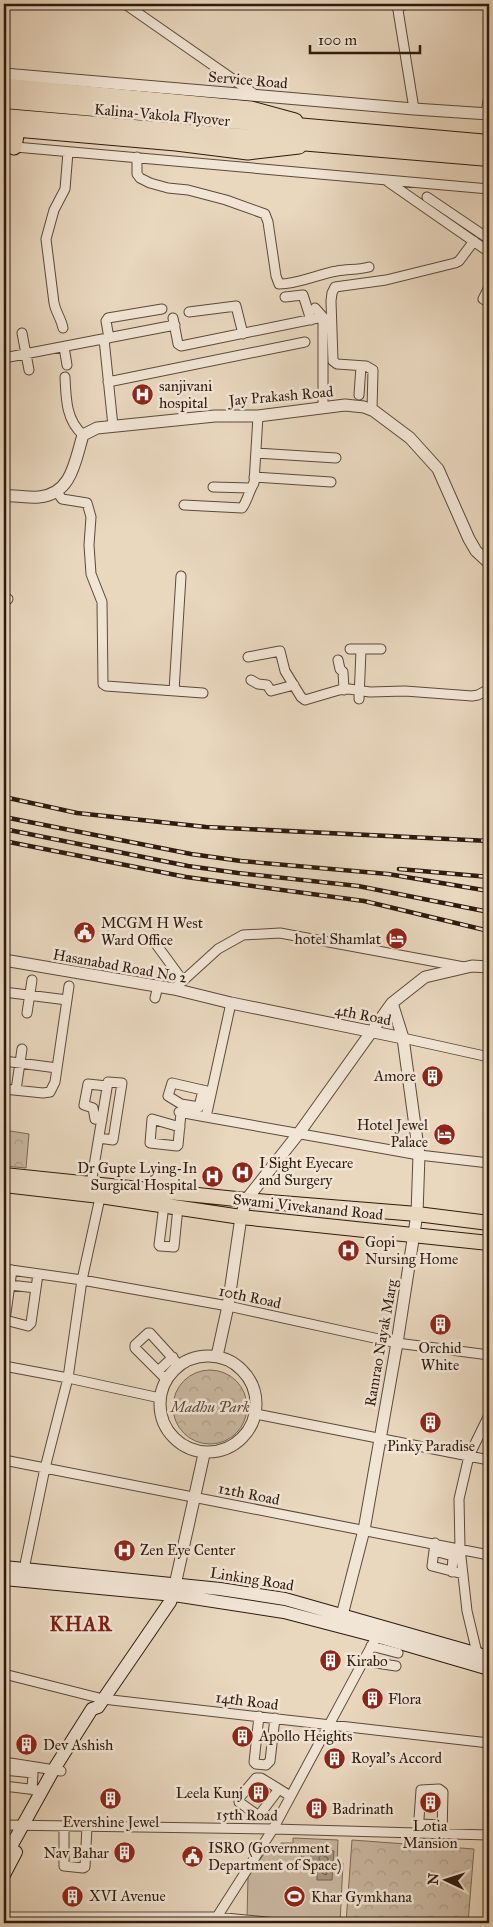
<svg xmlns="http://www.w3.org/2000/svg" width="493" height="1927" font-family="'IM FELL Great Primer',serif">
  <defs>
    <pattern id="forest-crowns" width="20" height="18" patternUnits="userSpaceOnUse" patternTransform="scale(1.25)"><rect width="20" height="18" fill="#c9b7a0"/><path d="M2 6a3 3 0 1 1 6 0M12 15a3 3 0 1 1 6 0" fill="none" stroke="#ad9d89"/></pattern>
  </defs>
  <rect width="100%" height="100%" fill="#e9d7be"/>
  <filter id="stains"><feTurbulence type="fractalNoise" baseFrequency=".004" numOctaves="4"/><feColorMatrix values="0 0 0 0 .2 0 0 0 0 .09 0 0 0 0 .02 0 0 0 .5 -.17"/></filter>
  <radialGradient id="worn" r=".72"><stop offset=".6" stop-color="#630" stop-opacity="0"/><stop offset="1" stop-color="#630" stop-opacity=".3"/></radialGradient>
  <path fill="#c9b7a0" stroke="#7c6858" d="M293 1838 338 1840 337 1863H343L340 1923H304L247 1918 248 1877 268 1848H280L281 1843H293Z"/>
  <path fill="url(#forest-crowns)" stroke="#7c6858" d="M4 1130 29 1134 26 1168 4 1166Z
    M173 1407a37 37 0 1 1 74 0a37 37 0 1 1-74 0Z
    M352 1840 474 1849 468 1923H346Z"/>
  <path fill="#a99782" stroke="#786554" d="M302 1849 334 1851 332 1880H317V1864L301 1863Z"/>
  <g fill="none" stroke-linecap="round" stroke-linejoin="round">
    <path stroke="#6c5848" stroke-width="1" d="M322 1855 328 1858 327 1873 326 1875 322 1873V1864L319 1858Z"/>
    <defs>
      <path id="minor" d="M125 4 257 96
        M397 4 414 109
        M397 8 407 4
        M486 114 489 94
        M4 146 489 189
        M137 157V174L140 178 150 183 168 188 188 190 226 200 265 214 268 222 276 276 279 284C299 284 318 274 337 271 348 269 358 270 369 267
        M387 181 489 252
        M427 197 489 239
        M489 287 483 299 489 303
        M285 297 303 295 311 320
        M315 308 323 317V408
        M189 312 236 306 243 334
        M173 318 178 344 181 346 323 317
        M63 328C61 318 56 313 54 303L46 239 54 210 65 189 68 152
        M22 333 29 370
        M109 338 106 321 108 318 162 309
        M104 339 113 426
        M64 347 67 365
        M4 358 175 325
        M65 377C66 399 66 420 83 435
        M108 382 305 342
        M359 395 361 366
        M372 410 373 370 366 366 337 364 333 361 331 301 332 293 335 287 386 280 455 263 459 261 474 241
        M256 453 336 458
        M254 477 331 482
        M213 487 250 488
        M57 492 62 499 87 503 91 517 89 545 91 574 102 602 103 684 106 686 203 693
        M184 505 242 508C247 502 249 491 254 483L258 416
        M4 599H8
        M350 649H381
        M248 657 280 651 285 671 301 697 305 700 339 690 349 689 370 692 405 691 472 696 478 695 489 689
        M338 660 340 669 343 672 344 690
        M251 680 258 684 267 685 271 691 294 685
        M174 691 181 576
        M359 699 361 650
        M153 940 183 981
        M174 989 218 949 243 935 280 933 464 967
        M4 992 67 1000
        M155 998 158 986
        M231 1003 206 1117 419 1155 489 1163
        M27 1013 32 980
        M403 1038 489 1057
        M4 1061 57 1068
        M4 1089 43 1093 50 1092 55 1082 69 986
        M16 1090 22 1049
        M203 1090 199 1107 181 1104 168 1096 172 1083 211 1092
        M179 1112 206 1117
        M102 1120 95 1119 93 1108 84 1105 88 1084 107 1086
        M180 1127 152 1119 150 1143 177 1146 178 1145 181 1113
        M91 1184 108 1082 122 1083 113 1140 99 1138
        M164 1205 159 1245 160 1246 174 1247 178 1207
        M4 1269 82 1280 228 1306 397 1343 489 1355
        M12 1270 5 1320 28 1326 31 1323 38 1274
        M10 1285 36 1288
        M4 1366 68 1378 160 1398
        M158 1371 173 1357
        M166 1379 135 1348V1345L148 1333H150L179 1365
        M256 1414 489 1460
        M4 1460 489 1555
        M435 1543 432 1566 463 1574
        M434 1551 453 1556 452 1572
        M23 1574 45 1468 68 1378 82 1280 101 1193
        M371 1646 398 1653
        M478 1657 467 1611 460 1548 459 1499 469 1456 489 1415
        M363 1661 396 1666
        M4 1674 103 1699 489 1743
        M259 1716 254 1762 256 1764 266 1765 270 1761 275 1718
        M4 1762 61 1771
        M4 1770 33 1773 32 1790
        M4 1786 37 1790
        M279 1789 260 1814H256L239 1802 240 1797 256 1778H261L279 1789 290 1796
        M419 1824 442 1825
        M4 1825 273 1829 489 1835
        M64 1826V1866L83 1868 85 1867 87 1826
        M418 1833 421 1790 439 1789 443 1792 442 1834
        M4 1917H216L277 1923
        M213 1923 273 1829 379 1632"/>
      <path id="tertiary" d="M4 74 414 109 489 114
        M4 496C16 495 27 498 39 497 72 494 75 461 83 435L97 428 215 416H258L345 405 364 407 374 411 410 438 438 469 469 539 476 551 489 563
        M4 960 174 989 231 1003 403 1038
        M160 1404a48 48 0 1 1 96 0a48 48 0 1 1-96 0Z
        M217 1356 228 1306 241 1217 246 1200 299 1133 392 1003 425 977 472 966 489 967
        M175 1585 204 1454
        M340 1623 364 1530 397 1343 417 1214 419 1155 403 1038 392 1003"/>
      <path id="secondary" d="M4 1567 220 1589 285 1599 489 1657
        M4 1579 174 1595 284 1612 376 1636 489 1669
        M4 1859 54 1769 92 1709 98 1707 170 1602 175 1587
        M4 1875 16 1852"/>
      <path id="primary" d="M4 1175 246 1200 417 1214 489 1223
        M4 1185 100 1196 241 1217 489 1243"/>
      <path id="trunk" d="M4 86 251 109 295 121
        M4 128 176 143 248 152 299 146
        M14 147 17 129"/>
      <path id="motorway" d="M4 100 489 143
        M4 117 489 158"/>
    </defs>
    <use href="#minor" stroke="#5d493b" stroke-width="11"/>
    <use href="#tertiary" stroke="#5d493b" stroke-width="13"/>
    <use href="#secondary" stroke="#2e1a0f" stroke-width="14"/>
    <use href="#primary" stroke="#2e1a0f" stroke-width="16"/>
    <use href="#trunk" stroke="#2e1a0f" stroke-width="17"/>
    <use href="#motorway" stroke="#2e1a0f" stroke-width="18"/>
    <use href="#minor" stroke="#f1e5d5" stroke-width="9"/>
    <use href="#tertiary" stroke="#f1e5d5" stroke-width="11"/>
    <use href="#secondary" stroke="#f1e5d5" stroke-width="12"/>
    <use href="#primary" stroke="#e9d7be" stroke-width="14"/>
    <use href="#trunk" stroke="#e9d7be" stroke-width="15"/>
    <use href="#motorway" stroke="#e9d7be" stroke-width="16"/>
    <defs>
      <path id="rail" d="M4 797 77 813 206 827 489 841
        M4 817 191 854 241 861 388 874 489 891
        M4 829 188 866 238 873 358 886 489 912
        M4 841 186 877 364 901 489 931
        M399 869 489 877"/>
    </defs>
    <use href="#rail" stroke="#2e1a0f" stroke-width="4.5"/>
    <use href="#rail" stroke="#f1e5d5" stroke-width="2.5" stroke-dasharray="8" stroke-linecap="butt"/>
  </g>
  <defs>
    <symbol id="hospital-disc" viewBox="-11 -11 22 22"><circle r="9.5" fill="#8f2418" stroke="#f1e5d5"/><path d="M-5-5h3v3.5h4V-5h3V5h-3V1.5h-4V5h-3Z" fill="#fff"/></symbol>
    <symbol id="civic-disc" viewBox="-11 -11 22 22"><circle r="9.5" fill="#8f2418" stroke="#f1e5d5"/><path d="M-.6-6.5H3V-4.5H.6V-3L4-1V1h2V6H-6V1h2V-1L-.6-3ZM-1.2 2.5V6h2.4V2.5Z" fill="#fff"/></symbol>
    <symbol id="hotel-disc" viewBox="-11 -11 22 22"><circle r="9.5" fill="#8f2418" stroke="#f1e5d5"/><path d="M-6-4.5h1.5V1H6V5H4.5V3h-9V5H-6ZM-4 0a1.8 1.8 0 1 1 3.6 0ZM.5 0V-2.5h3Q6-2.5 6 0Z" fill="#fff"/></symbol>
    <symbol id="building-disc" viewBox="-11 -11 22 22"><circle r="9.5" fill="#8f2418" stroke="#f1e5d5"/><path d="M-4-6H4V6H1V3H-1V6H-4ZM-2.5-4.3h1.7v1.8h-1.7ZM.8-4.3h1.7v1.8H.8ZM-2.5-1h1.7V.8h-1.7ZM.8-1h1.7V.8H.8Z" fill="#fff"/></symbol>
    <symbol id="stadium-disc" viewBox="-11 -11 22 22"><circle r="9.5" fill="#8f2418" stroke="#f1e5d5"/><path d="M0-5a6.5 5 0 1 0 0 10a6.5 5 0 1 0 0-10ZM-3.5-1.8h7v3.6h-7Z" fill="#fff"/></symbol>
  </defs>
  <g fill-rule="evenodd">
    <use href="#hospital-disc" x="130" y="382" width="25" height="25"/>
    <use href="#civic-disc" x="72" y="920" width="25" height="25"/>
    <use href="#hotel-disc" x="384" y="926" width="25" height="25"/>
    <use href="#building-disc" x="420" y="1064" width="25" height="25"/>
    <use href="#hotel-disc" x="432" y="1122" width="25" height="25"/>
    <use href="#hospital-disc" x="230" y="1160" width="25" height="25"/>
    <use href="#hospital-disc" x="200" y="1164" width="25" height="25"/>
    <use href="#hospital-disc" x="336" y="1238" width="25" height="25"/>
    <use href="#building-disc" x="428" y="1312" width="25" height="25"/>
    <use href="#building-disc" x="418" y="1410" width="25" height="25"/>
    <use href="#hospital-disc" x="112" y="1538" width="25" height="25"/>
    <use href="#building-disc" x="318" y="1648" width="25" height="25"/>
    <use href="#building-disc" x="360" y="1686" width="25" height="25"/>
    <use href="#building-disc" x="230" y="1724" width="25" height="25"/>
    <use href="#building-disc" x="14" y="1732" width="25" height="25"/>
    <use href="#building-disc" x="322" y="1746" width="25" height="25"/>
    <use href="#building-disc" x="246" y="1780" width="25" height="25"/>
    <use href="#building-disc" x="98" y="1786" width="25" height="25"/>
    <use href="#building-disc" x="418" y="1790" width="25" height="25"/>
    <use href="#building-disc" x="304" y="1796" width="25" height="25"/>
    <use href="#building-disc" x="112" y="1840" width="25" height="25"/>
    <use href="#civic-disc" x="180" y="1844" width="25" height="25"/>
    <use href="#building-disc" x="60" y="1884" width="25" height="25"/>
    <use href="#stadium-disc" x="282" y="1884" width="25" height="25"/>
  </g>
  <g text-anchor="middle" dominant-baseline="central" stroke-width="5" stroke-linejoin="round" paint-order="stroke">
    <g font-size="15" fill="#2e1a0f" stroke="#f1e5d5">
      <text transform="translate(248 80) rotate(5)">Service Road</text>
      <text transform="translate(162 115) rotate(5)">Kalina-Vakola Flyover</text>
      <text transform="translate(281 396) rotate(-5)">Jay Prakash Road</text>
      <text transform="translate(120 966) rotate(10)">Hasanabad Road No 2</text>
      <text transform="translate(363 1015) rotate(11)">4th Road</text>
      <text transform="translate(308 1207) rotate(6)">Swami Vivekanand Road</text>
      <text transform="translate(250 1297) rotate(12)">10th Road</text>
      <text transform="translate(381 1343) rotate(-80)">Ramrao Nayak Marg</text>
      <text transform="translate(249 1494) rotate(11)">12th Road</text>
      <text transform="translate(252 1579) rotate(9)">Linking Road</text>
      <text transform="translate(247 1701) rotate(7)">14th Road</text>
      <text transform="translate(247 1815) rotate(1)">15th Road</text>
    </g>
    <g font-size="15" fill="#2e1a0f" stroke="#f1e5d5" text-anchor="start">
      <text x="159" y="386">sanjivani<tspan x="159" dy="17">hospital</tspan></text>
      <text x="101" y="923">MCGM H West<tspan x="101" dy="17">Ward Office</tspan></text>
      <text x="381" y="939" text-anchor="end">hotel Shamlat</text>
      <text x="416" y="1076" text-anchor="end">Amore</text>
      <text x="428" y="1125" text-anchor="end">Hotel Jewel<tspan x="428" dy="17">Palace</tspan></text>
      <text x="259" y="1163">I Sight Eyecare<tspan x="259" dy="17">and Surgery</tspan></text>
      <text x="197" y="1168" text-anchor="end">Dr Gupte Lying-In<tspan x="197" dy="17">Surgical Hospital</tspan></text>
      <text x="365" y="1242">Gopi<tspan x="365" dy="17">Nursing Home</tspan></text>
      <text x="440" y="1348" text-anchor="middle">Orchid<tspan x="440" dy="17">White</tspan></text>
      <text x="431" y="1446" text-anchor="middle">Pinky Paradise</text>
      <text x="140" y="1550">Zen Eye Center</text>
      <text x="346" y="1661">Kirabo</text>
      <text x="388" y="1699">Flora</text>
      <text x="259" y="1736">Apollo Heights</text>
      <text x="43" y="1745">Dev Ashish</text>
      <text x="351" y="1758">Royal's Accord</text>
      <text x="243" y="1793" text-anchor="end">Leela Kunj</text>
      <text x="332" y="1809">Badrinath</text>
      <text x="111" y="1822" text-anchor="middle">Evershine Jewel</text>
      <text x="430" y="1826" text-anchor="middle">Lotia<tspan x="430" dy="17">Mansion</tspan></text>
      <text x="208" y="1848">ISRO (Government<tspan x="208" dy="17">Department of Space)</tspan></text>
      <text x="109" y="1853" text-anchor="end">Nav Bahar</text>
      <text x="89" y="1896">XVI Avenue</text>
      <text x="311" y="1897">Khar Gymkhana</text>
    </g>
    <g font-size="15" font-style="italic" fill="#5c493a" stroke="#f1e5d5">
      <text x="210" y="1407">Madhu Park</text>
    </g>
    <g font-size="20" font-weight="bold" letter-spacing="1" fill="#7a1f14" stroke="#f1e5d5">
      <text x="81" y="1624">KHAR</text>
    </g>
  </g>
  <rect width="493" height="1927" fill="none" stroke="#e9d7be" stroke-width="20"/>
  <rect x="5" y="5" width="483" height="1917" fill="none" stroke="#2e1a0f" stroke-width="2.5"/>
  <rect x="10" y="10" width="473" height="1907" fill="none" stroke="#2e1a0f"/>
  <g transform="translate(446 1880) rotate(274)" stroke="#f1e5d5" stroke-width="4" paint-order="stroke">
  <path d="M0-4L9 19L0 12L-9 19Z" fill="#2e1a0f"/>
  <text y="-8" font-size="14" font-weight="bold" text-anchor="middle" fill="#2e1a0f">N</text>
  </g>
  <path d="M310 45v8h110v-8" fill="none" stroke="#2e1a0f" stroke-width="2.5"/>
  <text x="318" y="45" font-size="15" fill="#2e1a0f" stroke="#f1e5d5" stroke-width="4" paint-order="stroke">100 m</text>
  <rect width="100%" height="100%" filter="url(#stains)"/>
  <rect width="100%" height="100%" fill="url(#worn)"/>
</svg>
